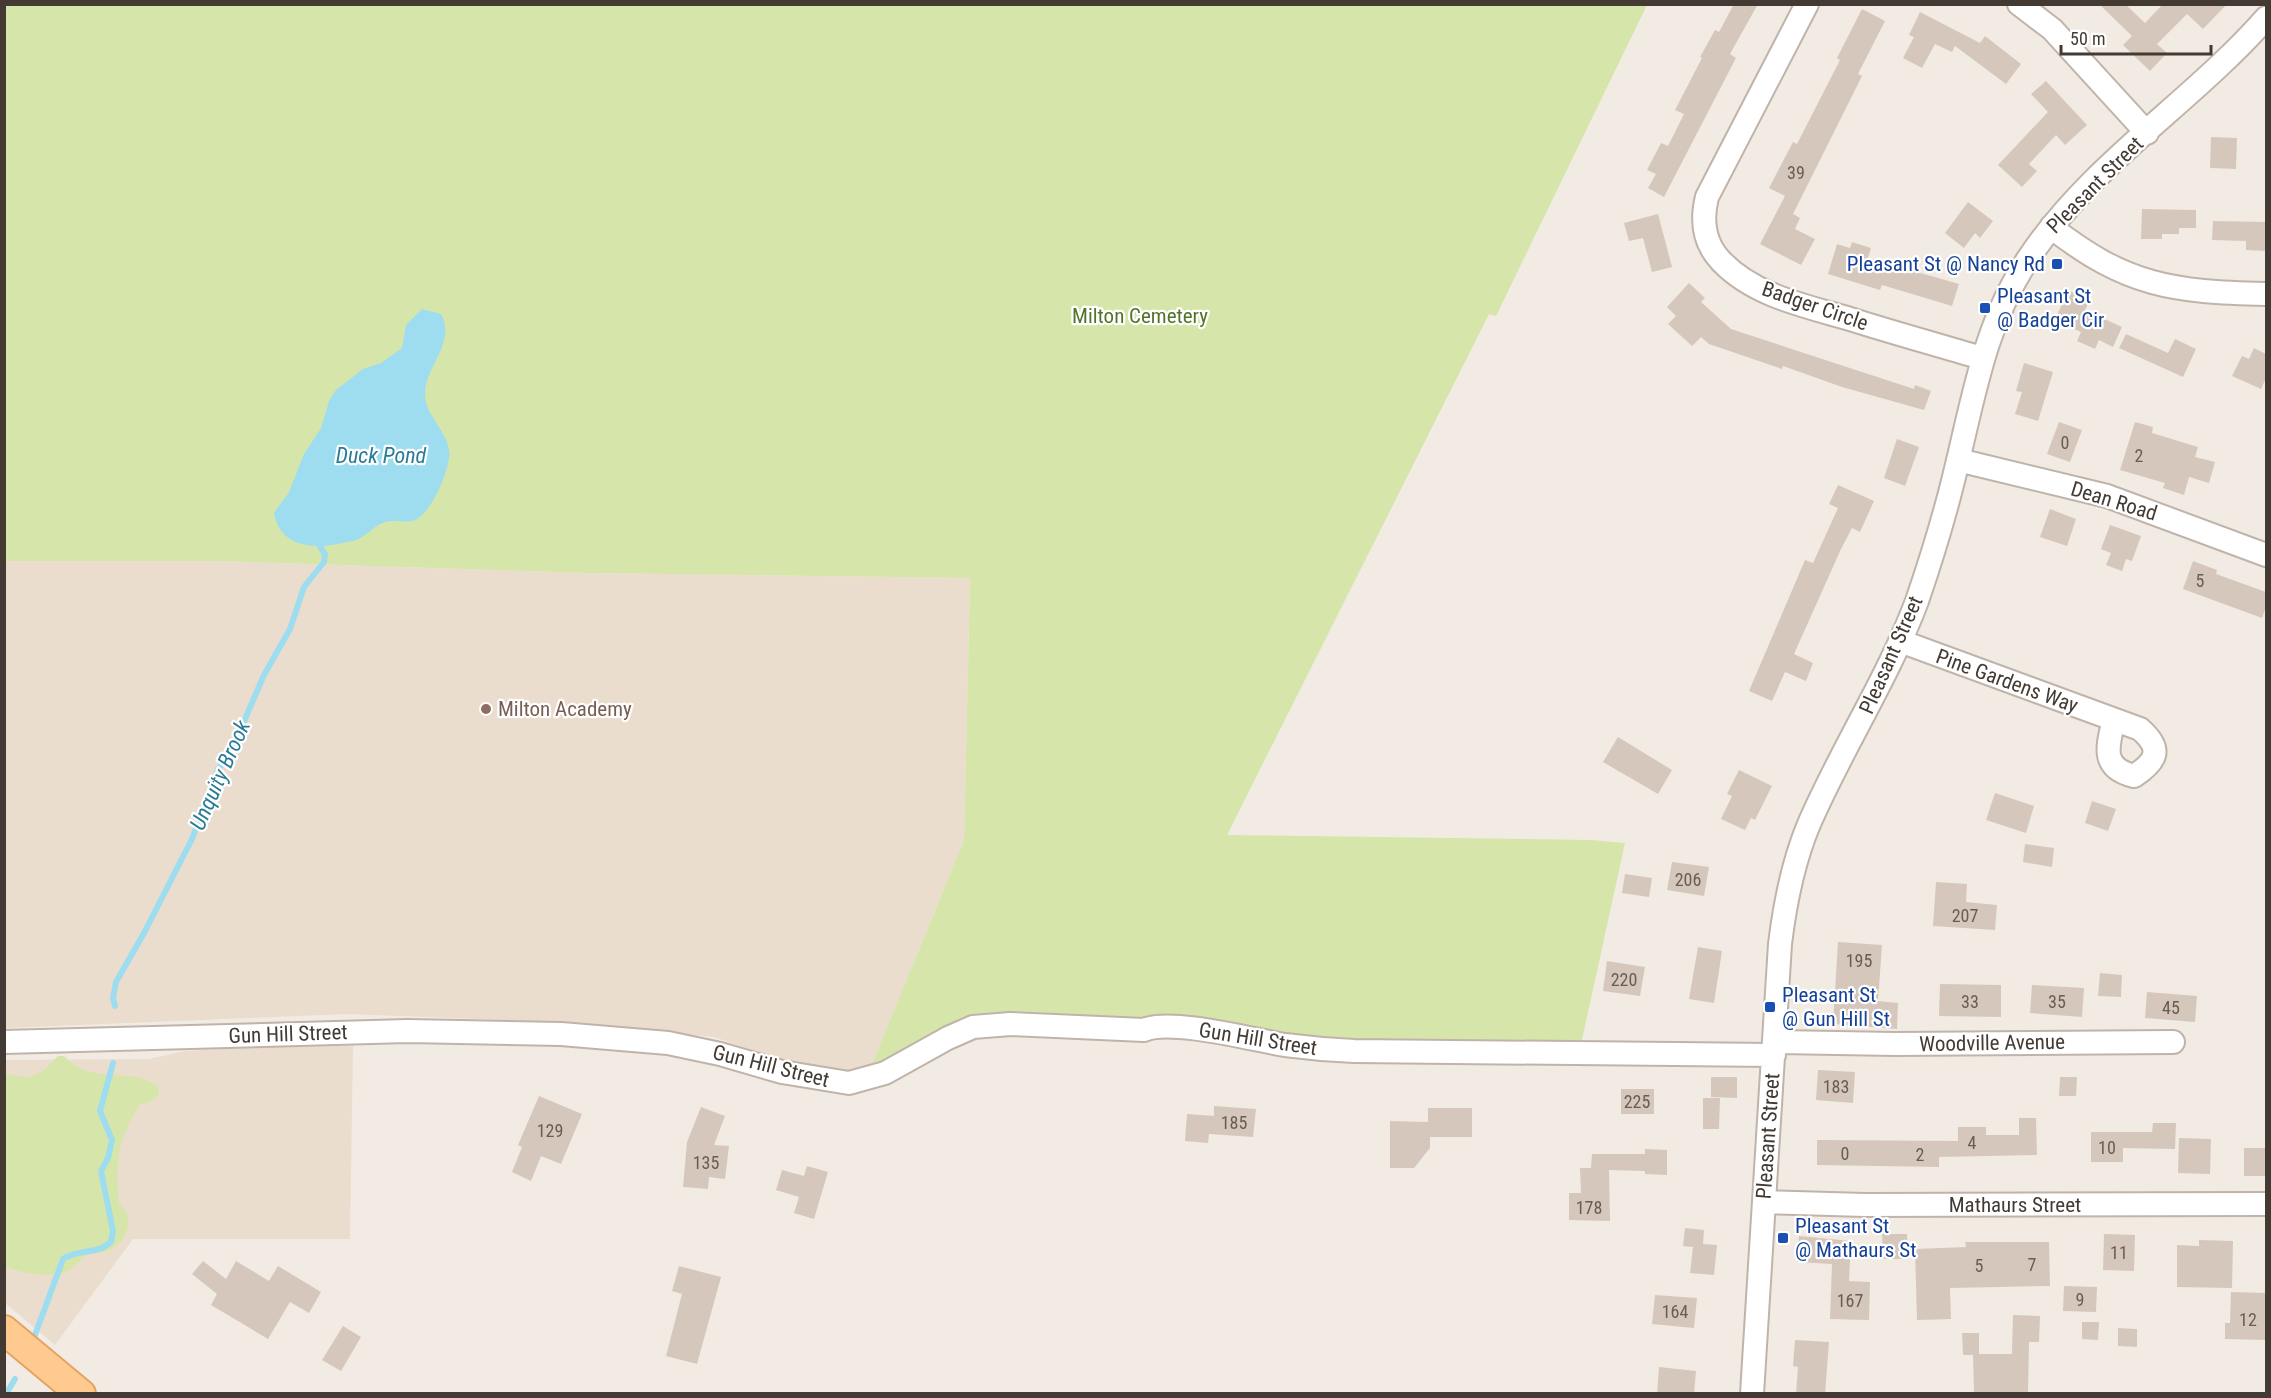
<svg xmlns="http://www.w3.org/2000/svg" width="2271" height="1398" font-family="'Roboto Condensed',sans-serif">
  <rect width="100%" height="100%" fill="#f2ebe3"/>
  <path fill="#ebddcd" d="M4 561H214L586 573 970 578 964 840 870 1069 845 1073 803 1068 714 1037 556 1022 347 1014 5 1028Z
    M291 1045 353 1046 350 1239H133L55 1345 5 1303 4 1060 149 1059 185 1051Z"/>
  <path fill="#d6e6ab" d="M5 5H1647L1496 316 1489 314 1227 835 1591 840 1625 843 1582 1040 1378 1042 1297 1039 1186 1020 1081 1015 1030 1016 870 1069 964 840 970 578 586 573 214 561H5Z
    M58 1056H64C93 1087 127 1065 158 1086L159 1095 150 1102 140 1104C118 1140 115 1161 119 1203 134 1216 130 1238 112 1249 104 1254 94 1252 86 1256 79 1260 75 1268 68 1271 55 1279 17 1273 5 1266V1075C14 1074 21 1077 29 1077 41 1075 50 1064 58 1056Z"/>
  <path fill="#9eddef" d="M422 309 441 314C457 344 424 366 425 396 426 418 453 435 449 459 446 476 434 505 421 516 410 527 396 517 383 523 374 526 368 534 360 538 354 542 345 542 338 544 310 549 280 546 274 513L289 492 304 454 321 428 329 401 336 390 363 369 381 363 402 348 406 325Z"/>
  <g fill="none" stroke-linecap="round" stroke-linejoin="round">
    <path stroke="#9eddef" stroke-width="6" d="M115 1006 113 998 116 982 144 933 192 839 218 769 229 756 264 675 290 629 304 587 324 562 325 554 320 547
      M35 1335 63 1259C79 1248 97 1255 111 1242L113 1231 101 1171 108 1158 112 1140 100 1111 113 1063
      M6 1394 15 1379"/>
  </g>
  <path fill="#d6c7bc" d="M1734 4H1758L1730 54 1736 58 1664 197 1648 188 1656 174 1647 170 1661 143 1668 146 1684 114 1675 110 1702 58 1700 57 1715 30 1719 32Z
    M2099 4H2125L2145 23 2163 4H2227L2203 29 2187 14 2157 44 2167 53 2150 71 2123 45 2132 36Z
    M1862 9 1885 21 1858 74 1862 76 1793 214 1800 218 1795 229 1815 239 1801 265 1760 244 1785 196 1769 188 1793 142 1797 144 1840 60 1837 58Z
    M1920 12 1980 43 1985 36 2021 64 2006 84 1955 46 1952 52 1935 44 1922 68 1903 58 1914 37 1909 35Z
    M2046 81 2087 125 2065 145 2056 135 2029 164 2037 171 2022 187 1998 165 2048 112 2031 94Z
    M2211 137 2237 138 2236 169 2210 168Z
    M1968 202 1993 221 1980 238 1975 233 1964 248 1945 233Z
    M2142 209 2196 210V228H2179V234H2162V239H2141Z
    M1658 214 1672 267 1652 272 1643 238 1629 241 1624 223Z
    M2213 221 2266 222V251L2246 250V241L2212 240Z
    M1852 242 1871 248 1868 258 1959 284 1952 306 1882 285 1880 290 1828 274 1837 244 1850 248Z
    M1689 283 1705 298 1701 302 1731 329 1914 389 1915 385 1931 391 1924 410 1842 387 1783 366 1782 369 1709 344 1701 337 1692 346 1668 324 1676 316 1667 307Z
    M2068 290 2090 300 2085 310 2122 327 2113 347 2099 340 2095 349 2077 341 2081 332 2055 320Z
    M2126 334 2168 353 2175 339 2196 349 2183 377 2119 348Z
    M2254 348 2266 354V378L2261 389 2232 376 2242 356 2249 359Z
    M2024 363 2053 372 2038 421 2015 414 2022 392 2016 391Z
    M2059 422 2082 430 2070 462 2047 454Z
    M2135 422 2153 427 2152 433 2198 447 2195 457 2215 462 2209 483 2189 477 2184 495 2163 488 2165 483 2120 470Z
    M1897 439 1919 447 1905 486 1884 478Z
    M1838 485 1874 501 1860 532 1852 528 1841 549 1794 654 1813 663 1806 681 1785 672 1772 701 1749 691 1805 560 1813 563 1838 508 1829 504Z
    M2050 509 2076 519 2067 546 2040 537Z
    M2110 525 2141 536 2132 561 2126 559 2122 571 2106 565 2111 553 2101 549Z
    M2193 561 2217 570 2216 574 2266 592V607L2262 618 2183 589Z
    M1618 737 1672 770 1658 794 1603 762Z
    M1739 770 1772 786 1755 820 1751 818 1745 830 1721 819 1732 796 1727 794Z
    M1995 793 2034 806 2026 833 1986 820Z
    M2092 801 2116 809 2108 831 2085 823Z
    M2025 844 2054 848 2052 867 2023 862Z
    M1672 862 1709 867 1704 896 1667 890Z
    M1625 874 1652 878 1649 897 1622 893Z
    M1936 882 1967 884 1966 902 1997 905 1995 930 1933 926Z
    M1838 942 1882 945 1878 1001 1898 1003 1897 1029 1833 1024Z
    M1698 947 1722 951 1714 1003 1689 999Z
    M1607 961 1645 967 1640 996 1603 991Z
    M2100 973 2122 975 2121 997 2098 996Z
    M1940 984 2001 985V1017L1939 1016Z
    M2032 985 2084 988 2082 1017 2030 1013Z
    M2147 992 2197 996 2195 1022 2145 1018Z
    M1818 1070 1855 1072 1853 1103 1816 1100Z
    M1711 1077H1737V1098L1711 1097Z
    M2060 1077H2077L2076 1096H2059Z
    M1621 1089H1654V1114H1621Z
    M539 1096 582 1114 561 1164 541 1156 531 1181 512 1172 522 1147 518 1145Z
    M1703 1098H1720L1719 1129H1703Z
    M1214 1106 1256 1109 1253 1137 1209 1134 1208 1143 1185 1141 1187 1114 1214 1116Z
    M701 1107 725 1116 714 1145 729 1146 725 1179 709 1177 708 1189 683 1187 687 1142Z
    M1428 1108H1472V1137H1430V1148L1414 1168H1390V1121L1428 1122Z
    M2019 1118H2036L2037 1155 1939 1157V1167L1817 1165V1140L1958 1141V1127H1986V1135H2019Z
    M2153 1123H2176L2175 1149 2123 1148V1162H2091V1132H2152Z
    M2179 1138 2211 1139 2210 1174 2178 1173Z
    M2244 1148H2266V1176H2244Z
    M1645 1149 1667 1150V1175L1645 1174V1171L1609 1170 1610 1221 1569 1220V1193H1581L1580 1168H1591L1592 1154H1645Z
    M807 1166 828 1172 814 1219 794 1213 799 1197 776 1190 782 1170 804 1176Z
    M1685 1228 1704 1230 1703 1244 1717 1245 1714 1275 1690 1273 1693 1247 1683 1246Z
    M1882 1234H1907L1908 1259H1883Z
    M2104 1234 2135 1235 2134 1271 2103 1270Z
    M1799 1236 1851 1241 1849 1281 1870 1282 1869 1320 1830 1319 1832 1264 1797 1262Z
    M2199 1240 2233 1241 2232 1288 2177 1287V1245L2199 1246Z
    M1965 1242H2049L2050 1286 1950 1288 1951 1319 1917 1320 1915 1249 1966 1247Z
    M203 1261 226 1279 236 1261 269 1281 278 1266 321 1292 309 1313 290 1302 268 1339 211 1305 217 1294 192 1274Z
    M679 1266 721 1277 697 1364 666 1356 682 1294 672 1291Z
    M2064 1286 2097 1287 2096 1312 2063 1311Z
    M2231 1292 2266 1293V1340L2225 1339V1323H2230Z
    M1655 1295 1697 1298 1694 1328 1652 1324Z
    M2013 1315 2040 1316 2039 1342H2029L2028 1392 1974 1393 1973 1355H1963L1962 1333H1979V1354H2012Z
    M2082 1322H2099L2098 1340 2082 1339Z
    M343 1326 361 1337 341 1371 322 1360Z
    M2118 1328 2137 1329V1347L2118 1346Z
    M1795 1340 1829 1342 1825 1394H1796L1798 1367 1793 1366Z
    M1659 1367 1696 1371 1694 1394H1657Z"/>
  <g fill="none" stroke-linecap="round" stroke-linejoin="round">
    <defs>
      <path id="minor" d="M1807 4 1707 197C1701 221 1704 243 1721 261 1754 296 1806 306 1850 319 1894 333 1938 345 1982 358
        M2019 4 2052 29 2147 133
        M2051 227C2126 286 2173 292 2266 294
        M1958 460 2107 496 2266 555
        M1900 641 2140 729C2163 749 2157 761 2134 776 2101 768 2107 747 2114 720
        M4 1042 408 1031 561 1034 668 1043 720 1054 782 1072 849 1083 885 1073 948 1038 973 1027 1010 1024 1144 1030C1170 1018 1254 1040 1285 1045 1308 1048 1331 1050 1354 1051L1774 1055
        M1775 1042 1895 1044 2173 1042
        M1764 1202 1865 1205 2266 1204
        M1752 1394 1780 944C1785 903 1793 862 1809 824 1842 748 1888 678 1917 601 1931 560 1944 518 1954 477 1973 401 1984 325 2028 259 2091 164 2192 102 2266 18"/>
      <path id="major" d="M4 1330 81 1394"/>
    </defs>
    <use href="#minor" stroke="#c0b3a9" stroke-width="26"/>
    <use href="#major" stroke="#e2a460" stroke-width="32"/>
    <use href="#minor" stroke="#fff" stroke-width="22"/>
    <use href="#major" stroke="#feca90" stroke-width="28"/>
  </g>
  <g fill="#1a4fb4" stroke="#fff" stroke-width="2">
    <rect x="2051" y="258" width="12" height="12" rx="3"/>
    <rect x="1979" y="302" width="12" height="12" rx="3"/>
    <rect x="1764" y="1001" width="12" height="12" rx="3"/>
    <rect x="1777" y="1232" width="12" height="12" rx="3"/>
  </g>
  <circle fill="#8d6e63" stroke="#fff" stroke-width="2" cx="486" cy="709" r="6"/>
  <g text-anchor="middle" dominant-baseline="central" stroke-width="4.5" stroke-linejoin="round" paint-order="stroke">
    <g font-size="18" fill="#685d55">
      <text x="1796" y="172">39</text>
      <text x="2065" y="442">0</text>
      <text x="2139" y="455">2</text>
      <text x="2200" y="580">5</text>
      <text x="1688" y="879">206</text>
      <text x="1965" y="915">207</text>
      <text x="1859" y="960">195</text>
      <text x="1624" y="979">220</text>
      <text x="1970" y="1001">33</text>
      <text x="2057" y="1001">35</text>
      <text x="2171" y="1007">45</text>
      <text x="1836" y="1086">183</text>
      <text x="1637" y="1101">225</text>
      <text x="1234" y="1122">185</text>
      <text x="550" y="1130">129</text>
      <text x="1972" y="1142">4</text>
      <text x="2107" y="1147">10</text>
      <text x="1845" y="1153">0</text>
      <text x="1920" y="1154">2</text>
      <text x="706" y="1162">135</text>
      <text x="1589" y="1207">178</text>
      <text x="2119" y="1252">11</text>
      <text x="2032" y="1264">7</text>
      <text x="1979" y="1265">5</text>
      <text x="2080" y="1299">9</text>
      <text x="1850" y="1300">167</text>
      <text x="1675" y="1311">164</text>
      <text x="2248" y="1319">12</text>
    </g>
    <g font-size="21" fill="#433a33" stroke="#fff">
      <text transform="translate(2095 185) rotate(-45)">Pleasant Street</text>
      <text transform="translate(1815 306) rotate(19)">Badger Circle</text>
      <text transform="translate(2114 501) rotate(17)">Dean Road</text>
      <text transform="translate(1891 655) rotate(-66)">Pleasant Street</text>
      <text transform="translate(2007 681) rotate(20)">Pine Gardens Way</text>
      <text transform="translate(288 1034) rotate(-2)">Gun Hill Street</text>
      <text transform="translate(1258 1039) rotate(9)">Gun Hill Street</text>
      <text transform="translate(1992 1043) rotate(-1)">Woodville Avenue</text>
      <text transform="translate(771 1066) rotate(14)">Gun Hill Street</text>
      <text transform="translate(1768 1136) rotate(-86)">Pleasant Street</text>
      <text x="2015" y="1205">Mathaurs Street</text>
    </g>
    <g font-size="21" fill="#164399" stroke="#fff" text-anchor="start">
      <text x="2045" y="264" text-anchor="end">Pleasant St @ Nancy Rd</text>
      <text x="1997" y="296">Pleasant St<tspan x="1997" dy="24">@ Badger Cir</tspan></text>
      <text x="1782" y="995">Pleasant St<tspan x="1782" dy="24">@ Gun Hill St</tspan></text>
      <text x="1795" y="1226">Pleasant St<tspan x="1795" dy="24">@ Mathaurs St</tspan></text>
    </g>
    <g font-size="21" fill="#527428" stroke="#fff">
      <text x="1140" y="316">Milton Cemetery</text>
    </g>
    <g font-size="21" fill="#785e54" stroke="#fff" text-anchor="start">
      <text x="498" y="709">Milton Academy</text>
    </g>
    <g font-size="22" font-style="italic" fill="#2a7c96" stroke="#fff">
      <text x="381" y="455">Duck Pond</text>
      <text transform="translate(220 775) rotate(-66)">Unquity Brook</text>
    </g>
  </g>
  <rect width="2271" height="1398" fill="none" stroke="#433a33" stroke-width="12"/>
  <path d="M2061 45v9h150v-9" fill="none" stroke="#433a33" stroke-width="3"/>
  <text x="2070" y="45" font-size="18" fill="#433a33" stroke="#ffffff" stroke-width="4.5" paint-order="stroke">50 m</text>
</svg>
